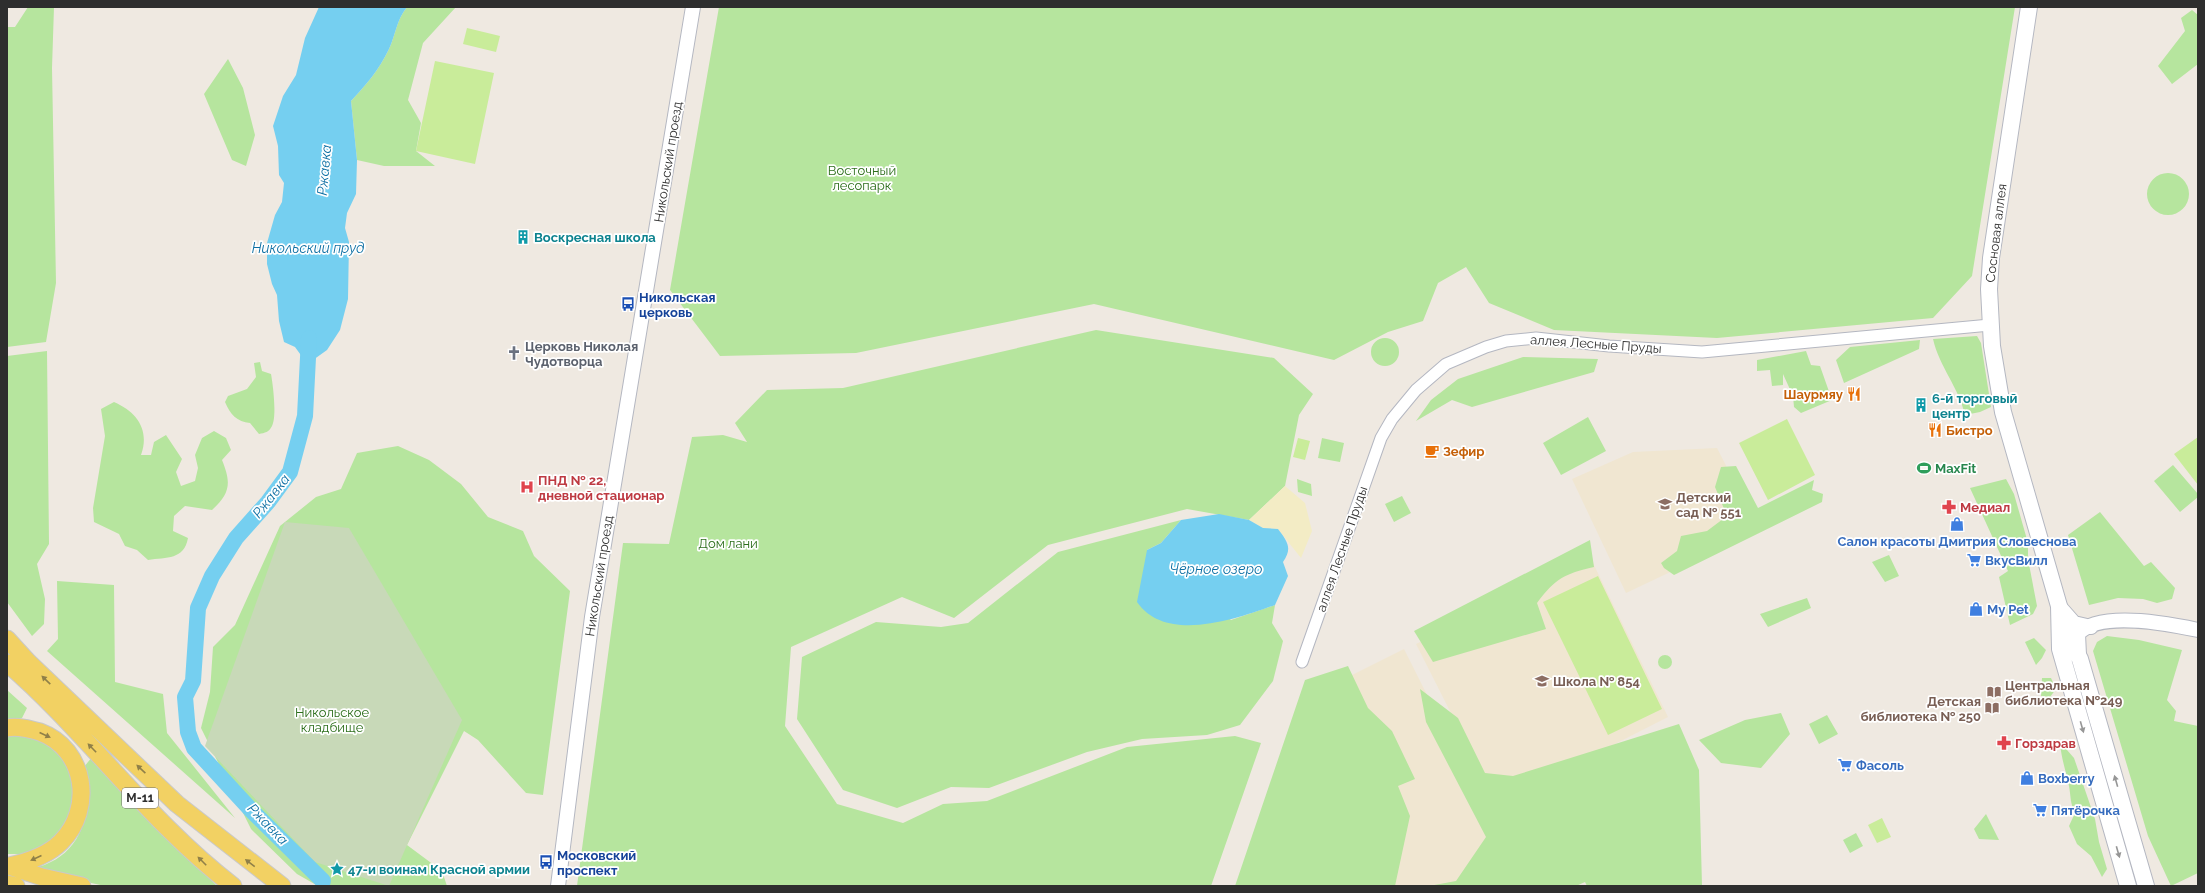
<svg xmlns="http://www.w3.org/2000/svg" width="2205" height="893" font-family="Raleway,sans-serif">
  <rect width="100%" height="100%" fill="#efe9e1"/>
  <path fill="#f0e6d1" d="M1717 448 1759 530 1626 593 1572 479 1633 452Z
    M1591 559 1668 717 1497 804 1416 644Z
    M1404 649 1511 862 1471 886H1380L1320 691Z"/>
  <path fill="#b6e59e" d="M28 7H54L52 68 56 283 46 342 7 347V27H15Z
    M407 7H456L423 43 408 100 421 123 416 151 435 166H384L357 160 351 101C366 85 379 70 389 49 396 34 396 21 407 7Z
    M719 7H2015L1972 276 1933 318 1717 338 1554 330 1489 303 1466 267 1438 283 1423 321 1388 332 1334 360 1094 304 856 353 720 356 670 290Z
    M2192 10 2198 15V64L2172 84 2158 66 2185 31 2181 18Z
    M228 59 243 88 255 135 246 166 232 160 204 94Z
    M2147 194a21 21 0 1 1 42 0a21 21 0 1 1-42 0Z
    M1096 330 1274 358 1313 394 1299 415 1285 486 1249 520 1187 509 1048 545 954 618 902 597 791 647 785 726 837 804 903 823 943 804 987 801 1127 747 1235 736 1261 743 1211 886H577L623 543 669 544 692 437 723 435 747 442 735 423 767 390 843 388Z
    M1977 336 1981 343 1991 407 1980 412 1965 415C1959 388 1939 366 1933 339Z
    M1371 352a14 14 0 1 1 28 0a14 14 0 1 1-28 0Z
    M1920 340 1919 349 1844 383 1836 360 1850 347Z
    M47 351 49 544 37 564 45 599 44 624 32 636 7 602V356Z
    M1806 351 1811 365 1820 366 1832 400 1801 413 1794 407 1793 396 1783 374V385L1772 386 1770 370 1757 371V360Z
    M1523 357 1598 359 1594 372 1472 407 1452 400 1416 421 1431 400 1458 379Z
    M260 362 262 371 271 374C273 385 277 416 272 426 269 432 265 433 259 434L250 423C237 422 230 414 225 402L228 396 247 389 256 377 254 363Z
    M114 402C137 412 150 430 141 455H151L154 442 166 435 182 459 176 472 181 486 195 481 198 468 195 455 202 438 214 431 226 438 231 450 222 460C231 482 231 493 212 510L185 506 174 516 173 531 188 538C184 560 167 557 148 560L137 550 125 546 119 534 94 522 93 508 105 436 101 409Z
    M1588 417 1606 451 1561 475 1543 443Z
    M1322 438 1344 443 1340 462 1318 458Z
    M398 446 429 460 461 484 488 517 523 531 534 556 570 591 543 795 526 793 478 740 464 731 407 845 442 871 447 886H318L297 874 251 829 201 728 210 692 213 647 235 625 280 526 316 497 341 489 357 453Z
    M2173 465 2198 494V497L2180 512 2154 481Z
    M1736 466 1758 508 1814 480 1812 490 1823 494 1822 502 1674 575 1664 568 1661 563 1677 551 1681 536 1707 531 1727 516 1715 487 1721 467Z
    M1297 479 1311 484 1312 496 1298 492Z
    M2006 479 2014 494 2028 543V559L2037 606 2033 614 2010 625 1999 577 2008 571 1970 488Z
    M1402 496 1411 513 1394 522 1385 504Z
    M2100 512 2144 566 2151 562 2175 588 2172 599 2157 603 2143 599 2118 598 2089 605 2068 535Z
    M1181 520 1161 543 1147 550 1231 620 1275 605 1272 623 1283 641 1273 681 1240 725 1207 735 1142 739 1087 752 989 788 951 787 897 808 843 790 797 719 802 657 876 622 941 627 968 623 1058 552Z
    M1590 540 1594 567C1564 574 1556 578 1537 603L1546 629 1433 662 1414 631Z
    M1889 555 1899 576 1885 582 1872 562Z
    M57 581 114 585 115 682 163 694 167 733 235 818 47 651 58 639Z
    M1807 598 1811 608 1768 627 1760 614Z
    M2107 636 2139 640 2182 650 2167 700 2176 711 2174 721 2198 726V873L2171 886 2148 836 2093 651 2097 642Z
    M2034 638 2046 650 2042 658 2036 665 2025 642Z
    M1658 662a7 7 0 1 1 14 0a7 7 0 1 1-14 0Z
    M1348 666 1368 708 1392 731 1415 779 1398 786 1410 816 1395 886H1235L1305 680Z
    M2042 678H2051L2056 689 2050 697 2041 696Z
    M1420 689 1458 718 1485 773 1513 776 1679 724 1699 770 1702 886H1587L1585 882 1576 886H1429L1456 881 1486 837 1426 722Z
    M7 690 27 708 22 718 7 722Z
    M1781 713 1790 734 1761 768 1721 763 1699 740 1745 720Z
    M1827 715 1838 734 1819 744 1809 724Z
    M22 734 48 744 68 761 77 793 63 833 29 854H7V735Z
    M2060 742 2074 758 2095 819 2099 842 2107 869 2102 877 2091 856 2077 844 2069 826 2075 813C2070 803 2071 797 2069 786 2066 771 2061 758 2060 742Z
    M92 757 217 886H105L64 877 38 867C84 854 94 808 84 767Z
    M1986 814 1999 840 1979 839 1974 829Z
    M1856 833 1863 846 1850 853 1843 840Z"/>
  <path fill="#f3ecc5" d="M1285 486 1305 503 1312 531 1301 558 1278 529 1263 528 1249 520Z"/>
  <path fill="#c8d9b8" d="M285 522 349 528 462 720 389 886 315 862 205 746Z"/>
  <path fill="#c9ec9a" d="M467 28 500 36 496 52 463 44Z
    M435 61 494 73 475 164 416 151Z
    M1787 419 1815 475 1768 500 1739 443Z
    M2198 437V485L2174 454Z
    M1298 438 1310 441 1305 460 1293 457Z
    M1598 576 1662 709 1608 735 1543 602Z
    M1882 818 1891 837 1877 843 1868 825Z"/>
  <path fill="#75cff0" d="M319 7H407C396 21 396 34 389 49 379 70 366 85 351 101L357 160 356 194 347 213 345 228 349 242 348 299 340 330 327 350 313 360 303 358 295 347 284 342 279 321 277 295 272 284 267 264V243L275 215 282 202 284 183 279 175 278 146 273 126 283 96 296 75 305 38Z
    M1219 514 1249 520 1263 528 1278 529C1287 541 1293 548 1283 562L1288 576 1275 605C1236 619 1166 644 1137 602L1147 550 1161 543 1181 520Z"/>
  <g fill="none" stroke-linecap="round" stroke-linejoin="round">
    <path stroke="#75cff0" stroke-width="16" d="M309 338 305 416 290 472 268 502 236 538 212 576 198 608 193 681 185 697 188 732 194 748 252 811 323 881"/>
    <defs>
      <path id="minor" d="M1302 662 1381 438 1392 419 1416 390 1446 364 1486 347 1506 341 1536 338 1609 346 1702 352 1990 325"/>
      <path id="tertiary" d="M2059 606 2074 623 2091 627
        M2079 655 2078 634C2099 610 2170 624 2198 630
        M558 886 592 617 693 7"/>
      <path id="secondary" d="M2029 7 1991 258 1989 289 1992 346 2003 412 2059 606 2060 649 2128 886
        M2061 623 2080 659 2146 886"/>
      <path id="primary" d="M7 639 28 662 177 804 282 886
        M7 663C87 732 149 822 233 886
        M7 728C18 726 29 729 40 732 86 749 94 809 61 842 47 856 28 862 9 866
        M9 866 42 877 82 886
        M7 884 16 886"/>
    </defs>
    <use href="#minor" stroke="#b4b7c1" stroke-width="13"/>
    <use href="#tertiary" stroke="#b4b7c1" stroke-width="16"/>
    <use href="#secondary" stroke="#b4b7c1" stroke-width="18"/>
    <use href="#primary" stroke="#c9c9c9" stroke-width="19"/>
    <use href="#minor" stroke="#fff" stroke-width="11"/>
    <use href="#tertiary" stroke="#fff" stroke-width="14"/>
    <use href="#secondary" stroke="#fff" stroke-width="16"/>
    <use href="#primary" stroke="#f2d163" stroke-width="17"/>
  </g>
  <defs><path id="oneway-solid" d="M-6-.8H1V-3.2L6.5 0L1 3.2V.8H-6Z"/></defs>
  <g fill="#908048">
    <use href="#oneway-solid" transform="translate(46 680) rotate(-136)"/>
    <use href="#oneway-solid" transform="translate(45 735) rotate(25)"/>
    <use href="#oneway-solid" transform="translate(92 748) rotate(-134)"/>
    <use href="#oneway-solid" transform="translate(141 769) rotate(-137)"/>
    <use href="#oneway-solid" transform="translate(36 858) rotate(156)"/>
    <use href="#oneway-solid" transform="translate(202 861) rotate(-135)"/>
    <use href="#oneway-solid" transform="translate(250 863) rotate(-142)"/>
  </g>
  <g fill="#969696">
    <use href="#oneway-solid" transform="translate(2082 727) rotate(74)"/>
    <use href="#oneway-solid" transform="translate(2116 781) rotate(-106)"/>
    <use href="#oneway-solid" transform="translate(2118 852) rotate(74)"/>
  </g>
  <defs>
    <symbol id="building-bare" viewBox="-9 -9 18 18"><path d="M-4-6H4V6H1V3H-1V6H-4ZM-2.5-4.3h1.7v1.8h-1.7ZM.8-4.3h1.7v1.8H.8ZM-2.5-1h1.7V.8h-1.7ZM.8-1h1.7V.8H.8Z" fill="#0f9aa8" stroke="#fff" stroke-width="2.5" paint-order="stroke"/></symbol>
    <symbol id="bus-bare" viewBox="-9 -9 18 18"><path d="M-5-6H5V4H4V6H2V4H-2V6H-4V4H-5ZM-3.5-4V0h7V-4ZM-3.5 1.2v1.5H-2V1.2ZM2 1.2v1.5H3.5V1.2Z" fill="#1a4fb4" stroke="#fff" stroke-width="2.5" paint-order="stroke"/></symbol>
    <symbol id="church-bare" viewBox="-9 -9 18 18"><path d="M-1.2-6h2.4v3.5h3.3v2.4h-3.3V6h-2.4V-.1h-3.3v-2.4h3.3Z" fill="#6b7280" stroke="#fff" stroke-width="2.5" paint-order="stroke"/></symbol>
    <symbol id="restaurant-bare" viewBox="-9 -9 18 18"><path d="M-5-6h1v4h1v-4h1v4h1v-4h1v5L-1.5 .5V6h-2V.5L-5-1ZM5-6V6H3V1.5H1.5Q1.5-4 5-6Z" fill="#e8710a" stroke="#fff" stroke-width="2.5" paint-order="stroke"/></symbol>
    <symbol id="cafe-bare" viewBox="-9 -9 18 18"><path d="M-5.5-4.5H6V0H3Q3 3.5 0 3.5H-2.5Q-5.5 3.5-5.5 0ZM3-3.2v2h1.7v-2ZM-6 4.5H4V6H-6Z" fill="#e8710a" stroke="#fff" stroke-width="2.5" paint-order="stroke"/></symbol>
    <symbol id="stadium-bare" viewBox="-9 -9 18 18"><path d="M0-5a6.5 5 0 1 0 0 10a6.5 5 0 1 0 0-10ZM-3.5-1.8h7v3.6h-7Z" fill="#2e9e5b" stroke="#fff" stroke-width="2.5" paint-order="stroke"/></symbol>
    <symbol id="hospital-bare" viewBox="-9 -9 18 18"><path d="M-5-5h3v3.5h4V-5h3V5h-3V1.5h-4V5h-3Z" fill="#e0444e" stroke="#fff" stroke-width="2.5" paint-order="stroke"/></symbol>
    <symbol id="school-bare" viewBox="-9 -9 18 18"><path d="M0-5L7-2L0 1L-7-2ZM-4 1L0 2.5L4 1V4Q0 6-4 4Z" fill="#8d6e63" stroke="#fff" stroke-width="2.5" paint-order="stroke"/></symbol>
    <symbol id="pharmacy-bare" viewBox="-9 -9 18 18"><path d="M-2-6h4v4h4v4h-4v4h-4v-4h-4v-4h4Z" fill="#e0444e" stroke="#fff" stroke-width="2.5" paint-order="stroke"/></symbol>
    <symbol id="shop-bare" viewBox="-9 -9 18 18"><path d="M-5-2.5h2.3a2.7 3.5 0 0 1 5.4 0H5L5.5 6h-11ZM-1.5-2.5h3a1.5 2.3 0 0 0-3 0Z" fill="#3f7fe0" stroke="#fff" stroke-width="2.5" paint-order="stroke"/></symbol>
    <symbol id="supermarket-bare" viewBox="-9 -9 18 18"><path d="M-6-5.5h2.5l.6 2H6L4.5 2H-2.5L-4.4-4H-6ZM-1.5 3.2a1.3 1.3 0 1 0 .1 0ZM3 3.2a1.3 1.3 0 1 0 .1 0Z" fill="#3f7fe0" stroke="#fff" stroke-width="2.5" paint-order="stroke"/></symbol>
    <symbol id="library-bare" viewBox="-9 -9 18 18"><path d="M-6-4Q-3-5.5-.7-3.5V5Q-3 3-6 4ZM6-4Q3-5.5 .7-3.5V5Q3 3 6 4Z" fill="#8d6e63" stroke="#fff" stroke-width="2.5" paint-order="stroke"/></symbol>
    <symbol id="sight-bare" viewBox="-9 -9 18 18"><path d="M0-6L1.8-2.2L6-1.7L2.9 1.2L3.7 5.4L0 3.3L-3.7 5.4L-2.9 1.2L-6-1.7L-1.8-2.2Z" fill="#0f9aa8" stroke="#fff" stroke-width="2.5" paint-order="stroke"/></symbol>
  </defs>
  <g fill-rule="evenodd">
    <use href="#building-bare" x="513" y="227" width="20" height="20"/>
    <use href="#bus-bare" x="618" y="294" width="20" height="20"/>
    <use href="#church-bare" x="504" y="343" width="20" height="20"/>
    <use href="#restaurant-bare" x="1844" y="384" width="20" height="20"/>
    <use href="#building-bare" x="1911" y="395" width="20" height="20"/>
    <use href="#restaurant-bare" x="1925" y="420" width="20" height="20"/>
    <use href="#cafe-bare" x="1422" y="441" width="20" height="20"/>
    <use href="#stadium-bare" x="1914" y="458" width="20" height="20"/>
    <use href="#hospital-bare" x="517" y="477" width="20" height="20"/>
    <use href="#school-bare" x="1655" y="494" width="20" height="20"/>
    <use href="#pharmacy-bare" x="1939" y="497" width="20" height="20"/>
    <use href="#shop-bare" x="1947" y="514" width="20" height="20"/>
    <use href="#supermarket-bare" x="1964" y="550" width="20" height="20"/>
    <use href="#shop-bare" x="1966" y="599" width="20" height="20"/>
    <use href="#school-bare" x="1532" y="671" width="20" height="20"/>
    <use href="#library-bare" x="1984" y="682" width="20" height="20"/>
    <use href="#library-bare" x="1982" y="698" width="20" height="20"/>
    <use href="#pharmacy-bare" x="1994" y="733" width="20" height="20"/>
    <use href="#supermarket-bare" x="1835" y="755" width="20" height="20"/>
    <use href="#shop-bare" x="2017" y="768" width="20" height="20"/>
    <use href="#supermarket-bare" x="2030" y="800" width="20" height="20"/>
    <use href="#bus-bare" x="536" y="852" width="20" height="20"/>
    <use href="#sight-bare" x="327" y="859" width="20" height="20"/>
  </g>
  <g text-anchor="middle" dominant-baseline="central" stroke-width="3.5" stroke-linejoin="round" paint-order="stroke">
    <rect fill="#fff" stroke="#6d6d6d" stroke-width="1" x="122" y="788" width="36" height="20" rx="3"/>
    <g font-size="12" font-weight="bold" fill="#2e2e2e">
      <text x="140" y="798">М-11</text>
    </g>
    <g font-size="13" fill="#2e2e2e" stroke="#fff">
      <text transform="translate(668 162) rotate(-81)">Никольский проезд</text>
      <text transform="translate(1996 233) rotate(-83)">Сосновая аллея</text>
      <text transform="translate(1596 344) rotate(4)">аллея Лесные Пруды</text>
      <text transform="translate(1342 549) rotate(-71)">аллея Лесные Пруды</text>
      <text transform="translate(599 576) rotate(-81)">Никольский проезд</text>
    </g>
    <g font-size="13" fill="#2c6e1b" stroke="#fff">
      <text x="862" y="170">Восточный<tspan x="862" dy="15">лесопарк</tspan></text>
      <text x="728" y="543">Дом лани</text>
      <text x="332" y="712">Никольское<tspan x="332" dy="15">кладбище</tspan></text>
    </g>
    <g font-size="13" font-weight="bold" fill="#0d838f" stroke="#fff" text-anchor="start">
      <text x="534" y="237">Воскресная школа</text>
      <text x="1932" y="398">6-й торговый<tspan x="1932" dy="15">центр</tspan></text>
      <text x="348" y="869">47-и воинам Красной армии</text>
    </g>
    <g font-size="13" font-weight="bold" fill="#164399" stroke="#fff" text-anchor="start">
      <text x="639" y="297">Никольская<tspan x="639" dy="15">церковь</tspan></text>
      <text x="557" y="855">Московский<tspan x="557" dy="15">проспект</tspan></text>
    </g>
    <g font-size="13" font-weight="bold" fill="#5b616d" stroke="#fff" text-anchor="start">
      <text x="525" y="346">Церковь Николая<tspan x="525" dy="15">Чудотворца</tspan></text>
    </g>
    <g font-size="13" font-weight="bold" fill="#c56008" stroke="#fff" text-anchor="start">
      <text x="1843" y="394" text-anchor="end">Шаурмяу</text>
      <text x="1946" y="430">Бистро</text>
      <text x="1443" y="451">Зефир</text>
    </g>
    <g font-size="13" font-weight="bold" fill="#27864d" stroke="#fff" text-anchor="start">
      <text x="1935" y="468">MaxFit</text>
    </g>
    <g font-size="13" font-weight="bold" fill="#be3a42" stroke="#fff" text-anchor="start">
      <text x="538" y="480">ПНД № 22,<tspan x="538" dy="15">дневной стационар</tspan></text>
      <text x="1960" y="507">Медиал</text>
      <text x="2015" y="743">Горздрав</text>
    </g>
    <g font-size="13" font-weight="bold" fill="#785e54" stroke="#fff" text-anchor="start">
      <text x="1676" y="497">Детский<tspan x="1676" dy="15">сад № 551</tspan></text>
      <text x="1553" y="681">Школа № 854</text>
      <text x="2005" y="685">Центральная<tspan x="2005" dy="15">библиотека №249</tspan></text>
      <text x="1981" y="701" text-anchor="end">Детская<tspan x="1981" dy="15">библиотека № 250</tspan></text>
    </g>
    <g font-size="13" font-weight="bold" fill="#366cbe" stroke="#fff" text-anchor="start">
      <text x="1957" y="541" text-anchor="middle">Салон красоты Дмитрия Словеснова</text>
      <text x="1985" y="560">ВкусВилл</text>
      <text x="1987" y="609">My Pet</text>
      <text x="1856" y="765">Фасоль</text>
      <text x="2038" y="778">Boxberry</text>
      <text x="2051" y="810">Пятёрочка</text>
    </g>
    <g font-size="14" font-style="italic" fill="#0d6fa3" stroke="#fff">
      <text transform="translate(324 170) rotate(-85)">Ржавка</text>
      <text x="308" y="248">Никольский пруд</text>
      <text transform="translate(271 496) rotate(-52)">Ржавка</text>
      <text x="1216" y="569">Чёрное озеро</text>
      <text transform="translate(268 824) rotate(46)">Ржавка</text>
    </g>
  </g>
  <rect width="2205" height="893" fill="none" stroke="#2e2e2e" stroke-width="16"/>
</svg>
